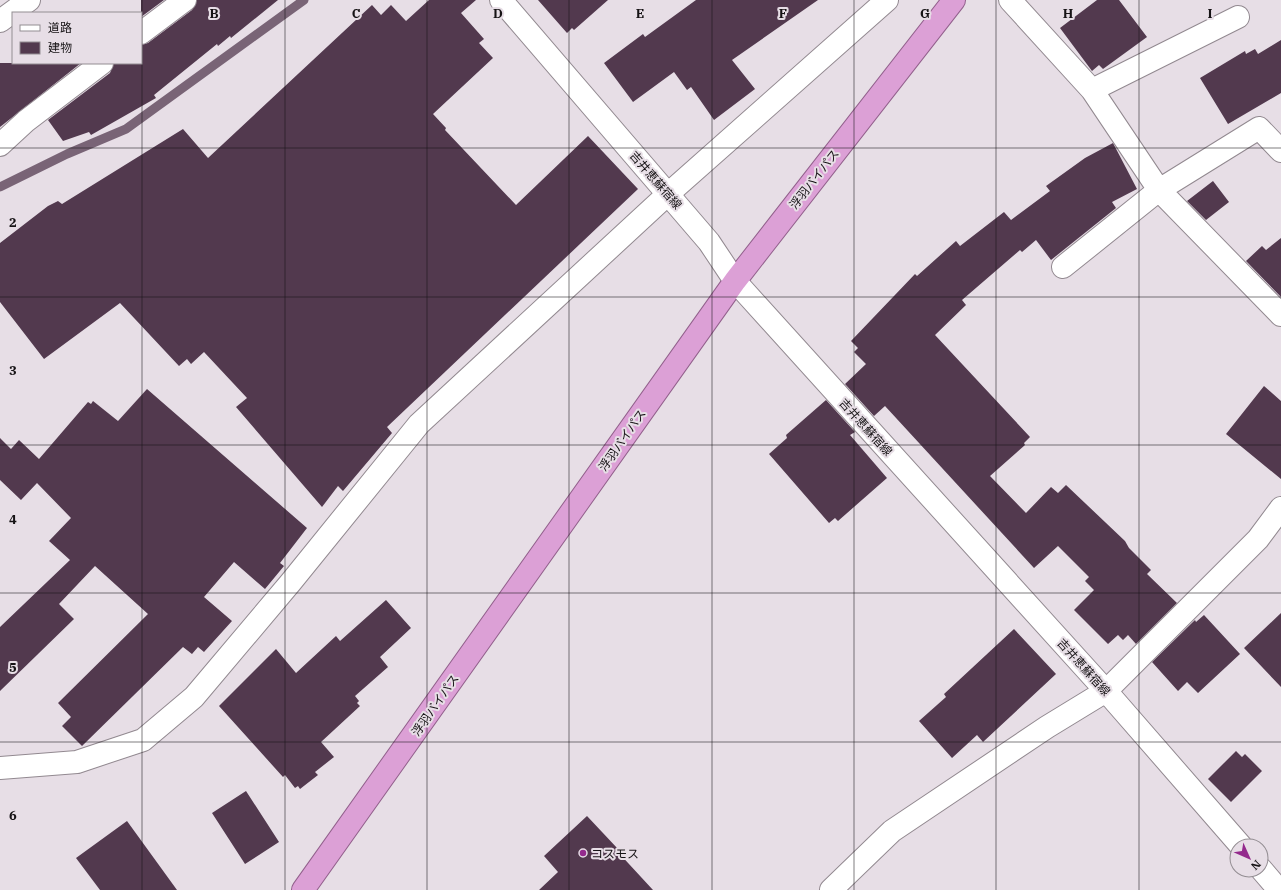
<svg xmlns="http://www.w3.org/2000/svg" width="1281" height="890" font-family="'IBM Plex Serif','Noto Sans JP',serif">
  <rect width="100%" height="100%" fill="#e7dee6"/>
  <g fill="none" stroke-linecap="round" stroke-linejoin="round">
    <path stroke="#796476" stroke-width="9" d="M0 187 67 154 126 129 304 0"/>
  </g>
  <path fill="#52394e" d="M141 0H164L141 17Z
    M197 0H278L231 38 230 36 218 46 217 44 154 95 156 98 91 135 89 132 63 141 48 120 110 73 114 63H141V45L148 43 192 10Z
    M429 0H476L461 13 484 39 479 43 493 58 433 114 446 128 445 130 516 205 588 136 638 189 387 427 392 433 343 491 338 486 322 507 236 407 247 398 204 352 191 364 187 359 179 366 120 303 44 359 0 302V243L48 206 58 201 62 204 183 129 208 158 372 5 381 15 391 5 406 21Z
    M538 0H608L574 30 572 28 567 33Z
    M696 0H818L732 60 755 89 714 120 691 87 687 90 674 72 633 102 604 63 643 34 645 37Z
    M1097 0H1119L1147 37 1103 69 1099 65 1092 71 1060 28Z
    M1281 40V93L1228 124 1200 78 1245 51 1246 54 1255 49 1258 54Z
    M0 63H81L0 127Z
    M1113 143 1137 189 1112 202 1116 208 1051 260 1036 240 1022 252 1020 250 962 300 966 305 935 335 1030 437 1024 443 1025 445 990 476 1026 513 1051 487 1058 493 1066 485 1125 541 1129 548 1151 570 1147 574 1177 603 1136 644 1128 635 1123 640 1118 635 1108 644 1074 610 1094 590 1085 581 1089 577 1058 546 1034 568 885 406 874 416 845 384 866 364 854 352 858 348 851 341 915 274 917 276 956 241 960 246 1004 212 1011 220 1050 191 1046 186 1085 158Z
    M1213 181 1229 202 1206 220 1187 201Z
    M1281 238V297L1246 261 1262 246 1266 250Z
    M1264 386 1281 401V479L1226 434Z
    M147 389 307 528 280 563 284 566 265 589 234 562 204 597 232 621 204 652 198 647 192 654 183 647 82 746 62 726 71 717 58 703 148 614 95 566 59 604 74 619 0 691V627L70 560 49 541 71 518 37 483 21 500 0 480V438L11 449 19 440 39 459 88 402 91 404 93 401 118 421Z
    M826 400 855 432 850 435 887 478 838 521 835 518 829 523 769 454 787 438 786 435Z
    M386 600 411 628 380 657 388 667 355 696 359 701 357 703 360 706 321 742 334 757 315 772 318 775 300 789 298 786 295 788 285 775 283 777 219 706 276 649 296 673 336 636 340 641Z
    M1281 613V687L1244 648Z
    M1204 615 1240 654 1198 693 1187 682 1178 691 1152 662 1195 620 1196 622Z
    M1014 629 1056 674 983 742 977 735 952 758 919 721 946 697 944 694Z
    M1236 751 1242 757 1245 754 1262 771 1231 802 1208 779Z
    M246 791 279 842 245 864 212 813Z
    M587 816 618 849 617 851 653 890H539L558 872 544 856Z
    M127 821 177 890H100L76 858Z"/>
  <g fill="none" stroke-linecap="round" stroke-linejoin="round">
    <defs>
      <path id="minor" d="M1010 0 1092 90 1159 190 1281 315
        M0 21 29 0
        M141 33 185 0
        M1092 90 1238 17
        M0 145 26 121 102 63
        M1063 267 1159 190 1259 128 1281 151
        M0 768 77 762 143 740 194 697 291 582 419 424 668 194 887 0
        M831 890 892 831 1047 727 1106 691 1258 539 1281 508"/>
      <path id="secondary" d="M501 0 709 242 735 281 1106 691 1241 846
        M1261 869 1279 890"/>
      <path id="trunk" d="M303 890 735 281 954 0"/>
    </defs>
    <use href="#minor" stroke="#928990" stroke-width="24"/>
    <use href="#secondary" stroke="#928990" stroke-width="24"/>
    <use href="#trunk" stroke="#92608c" stroke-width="24"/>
    <use href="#minor" stroke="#fff" stroke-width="22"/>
    <use href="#secondary" stroke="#fff" stroke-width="22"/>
    <use href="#trunk" stroke="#dca0d6" stroke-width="22"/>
  </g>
  <path fill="none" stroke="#161315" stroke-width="1" stroke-opacity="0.55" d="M142 0V890M285 0V890M427 0V890M569 0V890M712 0V890M854 0V890M996 0V890M1139 0V890M0 148H1281M0 297H1281M0 445H1281M0 593H1281M0 742H1281"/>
  <circle fill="#942a8d" stroke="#e7dee6" stroke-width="1.5" cx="583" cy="853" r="4"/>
  <g text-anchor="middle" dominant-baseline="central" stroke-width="4" stroke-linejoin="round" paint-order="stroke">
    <g font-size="12" fill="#161315" stroke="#e7dee6">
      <text transform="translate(814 179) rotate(-52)">浮羽バイパス</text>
      <text transform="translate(656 180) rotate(49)">吉井恵蘇宿線</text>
      <text transform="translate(866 427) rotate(48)">吉井恵蘇宿線</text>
      <text transform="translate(622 440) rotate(-55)">浮羽バイパス</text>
      <text transform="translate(1084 667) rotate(48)">吉井恵蘇宿線</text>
      <text transform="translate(435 705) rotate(-55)">浮羽バイパス</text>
    </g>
    <g font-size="12" fill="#161315" stroke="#e7dee6" text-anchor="start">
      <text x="591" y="853">コスモス</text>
    </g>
  </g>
  <g font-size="13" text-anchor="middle" font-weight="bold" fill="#161315" stroke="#e7dee6" stroke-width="4" stroke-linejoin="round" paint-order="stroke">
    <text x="214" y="18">B</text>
    <text x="356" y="18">C</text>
    <text x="498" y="18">D</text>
    <text x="640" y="18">E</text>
    <text x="783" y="18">F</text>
    <text x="925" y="18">G</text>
    <text x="1068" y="18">H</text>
    <text x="1210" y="18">I</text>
    <text x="13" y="227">2</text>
    <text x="13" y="375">3</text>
    <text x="13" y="524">4</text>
    <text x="13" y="672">5</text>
    <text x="13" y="820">6</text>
  </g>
  <rect x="12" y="12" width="130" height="52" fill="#e7dee6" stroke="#938d92"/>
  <rect x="20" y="25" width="20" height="6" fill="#ffffff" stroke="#938d92"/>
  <text x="48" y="32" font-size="12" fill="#161315">道路</text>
  <rect x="20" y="42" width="20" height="12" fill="#52394e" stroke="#938d92"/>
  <text x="48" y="52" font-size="12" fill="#161315">建物</text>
  <g transform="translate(1249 858) rotate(135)"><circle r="19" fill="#e7dee6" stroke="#938d92"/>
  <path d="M0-3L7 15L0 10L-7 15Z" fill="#942a8d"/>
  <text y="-6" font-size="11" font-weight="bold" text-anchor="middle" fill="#161315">N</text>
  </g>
</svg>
